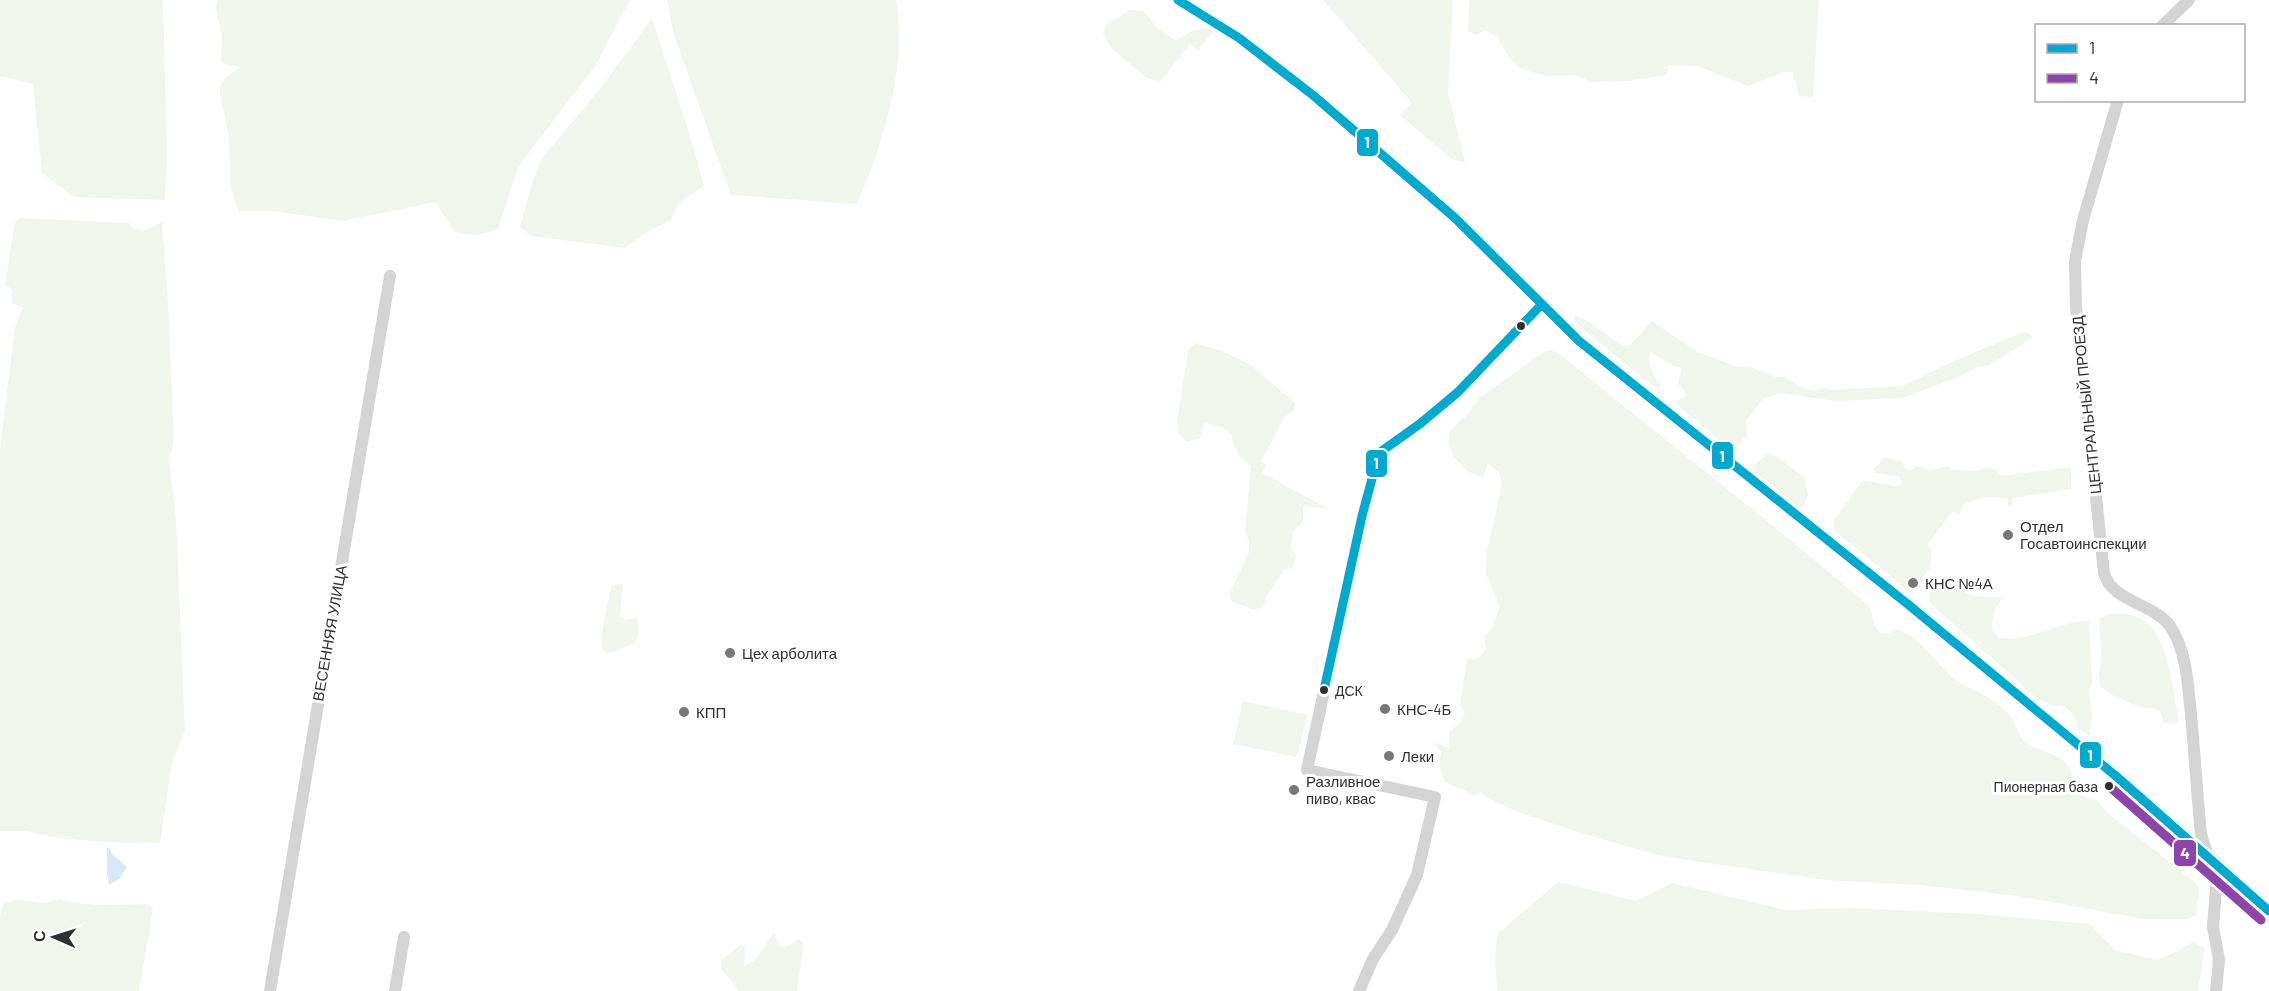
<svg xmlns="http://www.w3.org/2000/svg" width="2269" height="991" font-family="Barlow,sans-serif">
  <rect width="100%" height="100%" fill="#fff"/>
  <path fill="#f1f6ed" d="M0 0H163L167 155 165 200 74 197 42 173 33 84 0 76Z
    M217 0H630L596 65 518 167 498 229C482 236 471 236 454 231L435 202 344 221 272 211H239L230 187 229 136 220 95V86L224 79 240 67 222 63C219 54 222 48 222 39 221 24 214 15 217 0Z
    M667 0H896C908 66 883 144 857 204L731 195 674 35Z
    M1323 0H1453L1448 92 1465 162 1453 160 1400 115 1412 103Z
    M1469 0H1819L1813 97 1799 96 1796 81 1793 79V72H1784L1748 86 1697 66 1668 65 1667 75 1626 81 1591 82 1575 75 1546 76 1520 69 1508 56 1498 37 1485 30 1476 35 1468 31Z
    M1130 10 1144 11 1156 27 1176 41 1193 30 1206 28 1213 32 1198 50 1190 44 1161 81 1148 79 1112 49 1103 34 1105 26Z
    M652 18C669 74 690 129 704 186L680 202 670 221 648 231 625 248 531 236 520 227 532 183 542 158 600 89Z
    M19 218 129 223 133 228 143 231 162 222 168 302 174 437 169 462 176 518 185 731 172 763 160 843 105 842 59 838 26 831H0V449L15 327 23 307 12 303V290L5 284 15 222Z
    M1575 315 1588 321 1623 346 1630 345 1652 321 1698 352 1738 367H1750L1776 377H1785L1800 387 1814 391 1823 387 1831 390 1902 386 1954 361 2026 331 2032 336 2030 340 1989 365 1975 368 1961 376 1903 398 1835 401 1780 393 1763 399 1746 420 1747 435 1735 448 1726 445 1675 403 1685 396V391L1678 384 1682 368 1670 365 1651 352C1646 360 1654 378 1660 384V388H1656L1583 329 1575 320Z
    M1195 343 1222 351 1251 365 1295 403 1294 410 1285 417 1261 461 1266 465 1262 473 1329 509 1303 506V522L1293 531 1291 549 1296 556 1292 568 1284 570 1267 596 1263 608 1252 609 1231 601 1230 593 1249 552V541L1245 531 1251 466 1238 455 1231 435 1222 427 1204 423 1201 438 1187 442 1179 435 1177 422 1188 350Z
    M1551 350 1558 353 1793 542 1869 606C1875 617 1870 623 1881 633L1889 634 1897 629C1923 638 1935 664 1956 680 1963 686 1972 688 1980 693 1991 698 2002 707 2010 715 2016 722 2017 733 2023 740 2032 751 2053 751 2064 761 2079 776 2070 798 2097 800L2108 813 2196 883 2199 889 2196 915 2188 919H2143L2018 896 1920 885 1825 880 1681 859 1657 855 1587 835 1513 810 1486 797 1481 792 1474 795 1445 782 1439 768 1441 752 1434 742 1450 749 1449 732 1459 724 1465 715 1460 705 1467 660 1480 657 1486 648 1484 637 1492 627 1500 606 1486 574 1487 551 1502 484 1499 472 1488 463 1483 478 1467 471 1455 458 1448 442 1451 429 1469 413 1479 398 1545 351Z
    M1767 454 1776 456 1805 478 1808 495 1803 508 1797 507 1754 471V465Z
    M1885 457 1902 462 1905 468 1910 471 1916 466 1930 470 1949 466 1952 470 1977 471 1985 468 1996 469 2001 476 2071 467V489L2012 498V507L2009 508 2007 498 1982 497 1963 505 1961 513 1952 512 1928 544 1932 552 1930 569 1927 570 1922 582 1912 578 1908 583 1913 589 1911 593 1840 535 1834 528 1833 522 1861 482 1865 481 1897 486 1902 482 1899 476 1877 473 1873 470Z
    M623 584 620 616 625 620 637 618 639 631 635 643 610 653 602 649C601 627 607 606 612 585Z
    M1937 586 1952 587 1977 597H2004C1996 604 1991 619 1992 630L2000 638C2033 642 2058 621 2089 621L2092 680 2089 693 2092 713 2090 736 2078 728 2072 713 2064 706H2052L2032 695 2017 680 1931 604 1929 601 1930 591Z
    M2110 614C2119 614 2129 613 2137 617 2169 628 2173 693 2179 722L2164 723 2161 713 2154 708H2144L2129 703 2112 695 2101 687 2099 675 2101 654 2099 619Z
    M1243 701 1307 715 1297 757 1233 744Z
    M1558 882 1636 901 1672 883 1786 910 1848 908 1978 914 2090 924 2115 950 2156 960 2176 952 2193 942 2205 948 2198 991H1497L1495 960 1497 934Z
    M60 899C89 908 120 904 149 904L153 909 139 991H0V916L4 904 13 900 43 903Z
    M774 932 777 943 782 947 790 945 798 939 804 943 797 991H739L721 969V961L741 944 745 948 744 966 756 959Z"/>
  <path fill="#d9e8f4" d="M109 847 112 854 127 867 120 878 109 885 107 874V848Z"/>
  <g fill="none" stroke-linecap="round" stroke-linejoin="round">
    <path stroke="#d4d4d4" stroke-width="12" d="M1178 0 1239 38 1314 96 1455 218 1579 341 1910 606 2117 777 2218 864 2269 911
      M2162 26 2189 0
      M2118 100 2083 220 2075 261 2076 307 2104 573C2112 602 2153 603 2170 626 2187 651 2188 686 2191 715 2195 755 2197 795 2201 834L2207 854
      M270 991 390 276
      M395 991 404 937
      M1359 991 1373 959 1392 930 1417 875 1435 797 1307 770 1362 516 1379 453 1421 423 1458 392 1542 304
      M2216 991 2219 960 2213 927 2218 864"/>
    <defs>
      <path id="bus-1" d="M1178 0 1239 38 1314 96 1455 218 1579 341 1910 606 2117 777 2269 911
        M1324 690 1362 516 1379 453 1421 423 1458 392 1542 304"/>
      <path id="bus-2" d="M2109 786 2261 920"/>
    </defs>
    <use href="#bus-1" stroke="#fff" stroke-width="14"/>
    <use href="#bus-2" stroke="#fff" stroke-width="14"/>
    <use href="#bus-1" stroke="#00a9ce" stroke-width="9"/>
    <use href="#bus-2" stroke="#8e44ad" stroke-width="9"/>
  </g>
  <g fill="#303030" stroke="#fff" stroke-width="2">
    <circle cx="1521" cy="326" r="5"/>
    <circle cx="1324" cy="690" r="5"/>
    <circle cx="2109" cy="786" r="5"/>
  </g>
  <g fill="#787878" stroke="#fff" stroke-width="2">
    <circle cx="2008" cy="535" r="6"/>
    <circle cx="1913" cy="583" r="6"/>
    <circle cx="730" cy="653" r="6"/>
    <circle cx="1385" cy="709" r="6"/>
    <circle cx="684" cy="712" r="6"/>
    <circle cx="1389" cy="756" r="6"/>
    <circle cx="1294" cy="790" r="6"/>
  </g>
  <g text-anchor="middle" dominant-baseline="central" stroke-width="6" stroke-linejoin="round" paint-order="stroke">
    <g font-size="14" fill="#303030" stroke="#fff" text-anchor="start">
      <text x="1335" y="690">ДСК</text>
      <text x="2098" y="786" text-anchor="end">Пионерная база</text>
    </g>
    <g font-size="15" fill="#303030" stroke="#fff">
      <text transform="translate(2086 405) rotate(-96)">ЦЕНТРАЛЬНЫЙ ПРОЕЗД</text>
      <text transform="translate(329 633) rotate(-80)">ВЕСЕННЯЯ УЛИЦА</text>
    </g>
    <g font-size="15" fill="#303030" stroke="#fff" text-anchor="start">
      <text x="2020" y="526">Отдел<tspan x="2020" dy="17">Госавтоинспекции</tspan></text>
      <text x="1925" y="583">КНС №4А</text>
      <text x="742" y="653">Цех арболита</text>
      <text x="1397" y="709">КНС-4Б</text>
      <text x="696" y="712">КПП</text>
      <text x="1401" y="756">Леки</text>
      <text x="1306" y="781">Разливное<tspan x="1306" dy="17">пиво, квас</tspan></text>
    </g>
  </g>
  <g stroke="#fff" stroke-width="2">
    <rect x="1356" y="128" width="23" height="29" rx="6" fill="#00a9ce"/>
    <rect x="1711" y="441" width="23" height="29" rx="6" fill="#00a9ce"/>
    <rect x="1365" y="449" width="23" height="29" rx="6" fill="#00a9ce"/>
    <rect x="2079" y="741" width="23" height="28" rx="6" fill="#00a9ce"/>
    <rect x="2173" y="839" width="24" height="28" rx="6" fill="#8e44ad"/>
  </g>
  <g font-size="16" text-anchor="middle" font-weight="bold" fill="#fff">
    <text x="1367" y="148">1</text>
    <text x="1722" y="462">1</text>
    <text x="1376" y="469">1</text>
    <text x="2090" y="761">1</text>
    <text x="2185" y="859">4</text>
  </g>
  <rect x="2035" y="24" width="210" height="78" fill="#ffffff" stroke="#acacac" stroke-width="1.5"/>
  <rect x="2047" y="44" width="30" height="9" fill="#00a9ce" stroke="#acacac" stroke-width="1.5"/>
  <text x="2089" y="54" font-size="18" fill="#303030">1</text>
  <rect x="2047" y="74" width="30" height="9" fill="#8e44ad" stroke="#acacac" stroke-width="1.5"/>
  <text x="2089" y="84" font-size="18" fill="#303030">4</text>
  <g transform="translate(54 937) rotate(273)" stroke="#ffffff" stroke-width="4.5" paint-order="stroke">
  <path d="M0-4.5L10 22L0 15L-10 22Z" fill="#303030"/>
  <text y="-9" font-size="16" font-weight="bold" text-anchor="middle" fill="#303030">С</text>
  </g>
</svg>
